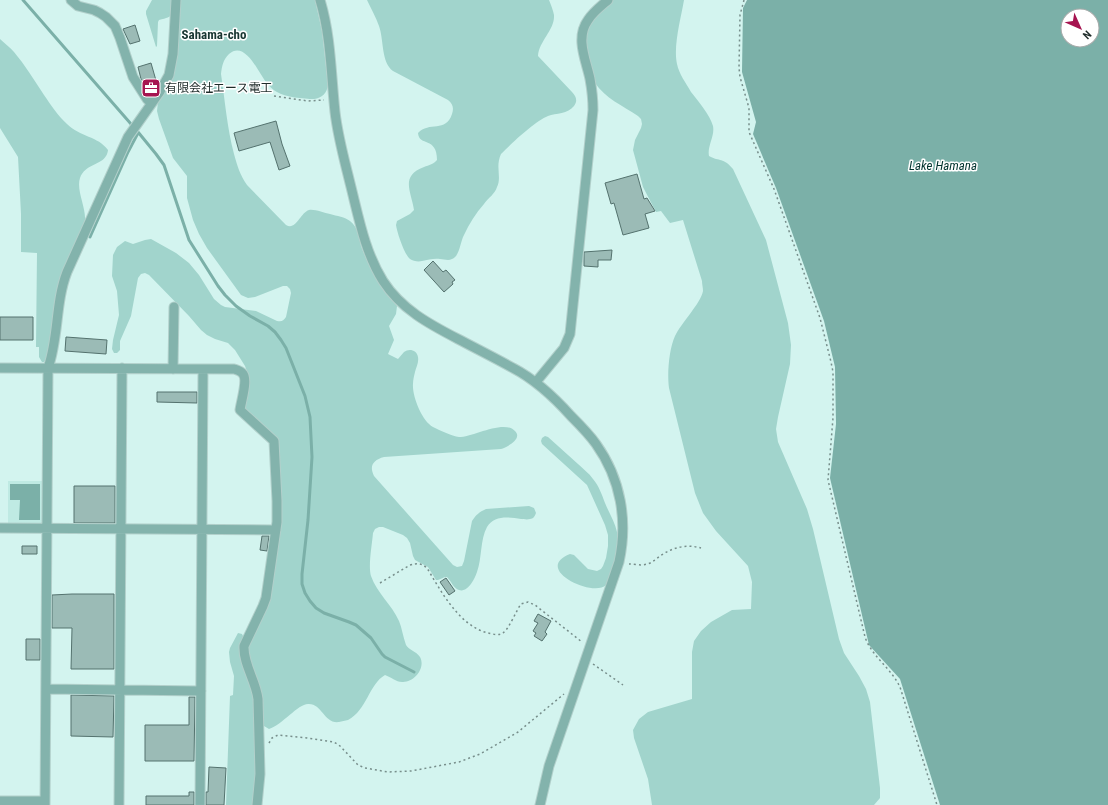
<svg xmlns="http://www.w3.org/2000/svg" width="1108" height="805" font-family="'Roboto Condensed','Noto Sans JP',sans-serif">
  <rect width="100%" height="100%" fill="#d3f4ef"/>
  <path fill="#bfeae3" d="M8 481H44V523L42 525H8Z"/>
  <path fill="#a1d4cc" d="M152 0H173C172 16 175 16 159 20L158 22 157 46 156 47 146 14V11Z
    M179 0H315L322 31 328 85C327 93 322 98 314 99 304 99 285 97 277 92 273 90 269 86 266 82 258 72 245 40 229 54 223 60 222 66 221 74 225 101 227 127 234 154 237 165 240 175 247 185L286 225C296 231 300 213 309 210 315 209 324 213 330 214 337 216 345 217 350 221 358 227 359 237 361 246 364 254 368 263 372 271 377 280 383 289 389 297 392 300 395 303 397 306L396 314 389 326 394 340 388 354 398 359C400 357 402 354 404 352 409 348 417 350 418 357 419 363 416 367 415 372 414 376 413 380 413 384 412 396 422 421 433 427 439 430 452 436 459 437 473 437 504 419 515 431 523 439 507 447 501 449L384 457C373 460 369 466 374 476L453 565 457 567 462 566 464 561 472 521C476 515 479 512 486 509L529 506 534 508 536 513C535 516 533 519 530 519 527 520 523 519 521 519 509 517 494 515 487 527 480 540 482 558 477 572 475 578 468 593 459 590 454 589 451 581 447 577H445L438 580H436L428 567 415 560 413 556 410 543 407 538 403 535 383 527H379L375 529 373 533C372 545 368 566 371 576 377 593 392 605 399 621 402 628 403 637 406 645 409 650 416 651 420 657 426 668 414 683 402 682 396 682 391 677 385 675 369 684 367 710 348 720 345 721 342 721 339 722 324 724 322 703 308 704 298 704 282 725 269 729L264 726 262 720 249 659 247 647 270 599 278 442 244 409 249 377 245 366 235 350 228 343 215 339 207 335 201 330 189 316 149 275 145 273 141 274 138 278 131 316 120 341V350L117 353H114L112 349 113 340 119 315 117 291 112 276 113 255 117 247 125 241 133 244 145 240 151 239 176 253 189 263 199 275 214 299 221 305 225 307 256 311 277 321C282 322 283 321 286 317L291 293 290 289 287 286H283L255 297 248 298 241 295 207 248 199 234 193 220 187 198V176L173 158 159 119 157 111 158 102 162 95Z
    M367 0H549C551 5 553 10 554 15 555 30 539 41 538 56L572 92C576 96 578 101 574 106 568 114 556 113 548 116 535 121 511 144 501 154 495 167 502 177 497 187 495 194 488 198 484 204 476 213 469 224 464 235 460 242 460 256 452 259 448 261 444 259 440 259 434 258 428 260 422 261 418 262 413 261 410 259 404 254 397 232 396 225L397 221 410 214 414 210C411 191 400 176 424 167 429 165 434 164 437 160 437 136 419 147 418 133 429 121 446 133 452 114 454 108 453 104 448 100L393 71C381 62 384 40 379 26 376 17 371 9 367 0Z
    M612 0H684C681 18 673 46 677 64 679 74 686 83 691 92 698 101 710 115 713 126 715 136 707 146 709 156 720 162 723 157 733 169L766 240 788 323 791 345 790 364 778 417 776 429 778 442 807 509 813 529 839 639 844 653 859 676 866 689 870 702 880 788V798L874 805H652L648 779 634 738 633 730 639 719 648 712 692 699V652L694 641 701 631 711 622 732 610 751 609 752 582 748 566 716 531 703 513 695 493 669 388C667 374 669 349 675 336 681 323 701 303 703 291 703 288 702 284 702 281L683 220 670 223 661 211 656 212 643 187 633 150 635 140 641 128 642 124 641 119 638 116C623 106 605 98 595 83 591 68 581 43 587 28 591 18 604 8 612 0Z
    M0 39C4 43 10 47 14 52 25 65 34 80 44 95 51 105 58 116 67 124 80 137 98 136 108 150 108 151 107 155 106 156 101 165 85 164 80 178 76 190 86 207 85 220L59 281 48 356 44 362H42L39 357V347H36L37 253 21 252V214L18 157 0 128Z
    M545 436 548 437C558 446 568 455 578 464 583 469 589 473 593 479 599 486 602 495 605 503 609 513 615 522 617 532 620 545 615 561 610 574 609 577 608 582 606 585 593 598 532 569 570 554L574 555 588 569 597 571 601 569 603 566 606 558 608 546V535L605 525 587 485 542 444 541 441 542 438Z
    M238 633 242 634 243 636 254 694 256 774 254 805H226L230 696 233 695 234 676 230 662 229 652 230 648Z"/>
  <path fill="#7bb0a8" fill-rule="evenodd" d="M747 0H1108V805H940L900 679 869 645 830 478 836 424 835 367 824 321 776 188 753 134 756 122 742 72 743 8ZM1068 16H1092V40H1068Z
    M10 484H40V500H10Z
    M20 500H40V520H19Z"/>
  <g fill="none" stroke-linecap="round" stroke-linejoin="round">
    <path stroke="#7bb0a8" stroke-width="3" d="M23 0 131 124
      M138 132 156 154 164 165 189 240 218 286 225 295 236 306 250 316 268 326 275 332 281 340 286 348 305 396 310 417 312 457 308 520 302 574V584L305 593 310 601 316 608 324 613 349 622 356 625 371 638 382 654 385 657 414 672
      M90 237 128 152 138 133"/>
  </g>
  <path fill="#9bbbb6" stroke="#54726e" d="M135 25 140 41 130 44 123 29Z
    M151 63 157 84 151 94 141 79 138 67Z
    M276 121 282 144 290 166 279 170 270 142 239 151 234 133Z
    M637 174 644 199 647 198 655 211 645 214 649 228 623 235 614 203 611 204 605 183Z
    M612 250 611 260H598V267L584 266V252Z
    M433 261 443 272 446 270 455 280 452 282 453 284 444 292 424 270Z
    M0 317H33V340H0Z
    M66 337 107 340 106 354 65 351Z
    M157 392H197V403L157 402Z
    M74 486H115V523H74Z
    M262 536H269L267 551 260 550Z
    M22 546H37V554H22Z
    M446 578 455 591 449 595 440 582Z
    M72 594H114V669H71L72 628H52V595Z
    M538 614 551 621 545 632 547 634 542 641 534 636 536 633 533 631 538 623 534 621Z
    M26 639H40V660H26Z
    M71 695 114 696 113 737 71 736Z
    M189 697H195L194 761H145V725H189Z
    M209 767 226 768 224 805H206V792H208Z
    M189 792H194V805H146V796H189Z"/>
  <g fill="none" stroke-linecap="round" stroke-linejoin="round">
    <defs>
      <path id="minor" d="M71 0 78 6 94 10 100 13 106 17 115 26 120 38 133 77 147 99 151 103
        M320 0C331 36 331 75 335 112 338 138 345 162 351 187 359 219 365 252 383 281 401 309 429 324 458 339 477 349 495 358 513 368 536 380 554 397 571 416 580 425 589 434 596 444 621 479 628 521 619 562L549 766 540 805
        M0 368 234 369C237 370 241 371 243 374 248 380 241 402 240 410L274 441 277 501V522L266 598 263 606 244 646C243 664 256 681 258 699L260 774 257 805
        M173 369 174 307
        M536 382 564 348 570 334 593 110C593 100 592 90 590 79 586 60 575 38 588 20 593 12 601 6 608 0
        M0 528 276 530
        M46 689 201 691
        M0 801H45
        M45 805 48 368C59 337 55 303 67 272L128 137 159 93 169 75 173 54 176 0
        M119 805 122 368
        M200 805 203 369"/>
    </defs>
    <use href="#minor" stroke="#b2d0cb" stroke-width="11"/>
    <path stroke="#778e8b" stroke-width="1.5" stroke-dasharray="2 3" stroke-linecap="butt" d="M744 0 740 15 739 68 740 77 749 108V132L774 189 820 318 831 362 833 372V418L828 480 865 637C872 657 891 668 900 687L937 805
      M274 96 308 101 324 100
      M629 564C634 564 641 566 647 564 652 563 656 559 660 556 673 547 687 544 701 548
      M380 583 410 565C417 563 421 563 427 568 441 591 459 626 488 633 493 634 499 636 503 633 509 629 516 611 521 604L528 602 535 605 582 642
      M593 664 623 685
      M269 743 272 738 278 735 307 738 334 742 340 746 358 765 365 768 388 772 411 771 459 762 480 754 518 732 564 694"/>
    <use href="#minor" stroke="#83b3ac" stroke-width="9"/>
  </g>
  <defs>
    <symbol id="office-square" viewBox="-11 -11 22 22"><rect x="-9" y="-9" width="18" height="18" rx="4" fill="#a61450" stroke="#fff"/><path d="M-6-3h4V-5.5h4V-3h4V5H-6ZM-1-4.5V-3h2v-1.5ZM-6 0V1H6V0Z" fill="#fff"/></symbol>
  </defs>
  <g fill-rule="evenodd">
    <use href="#office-square" x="140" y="77" width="22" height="22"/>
  </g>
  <g text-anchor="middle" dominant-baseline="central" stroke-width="3" stroke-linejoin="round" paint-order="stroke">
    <g font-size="12" fill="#1e2b29" stroke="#fff" text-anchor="start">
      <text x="165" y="88">有限会社エース電工</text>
    </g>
    <g font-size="13" font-weight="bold" fill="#193632" stroke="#fff">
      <text x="214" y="34">Sahama-cho</text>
    </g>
    <g font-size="13" font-style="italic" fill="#00332e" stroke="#fff">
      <text x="943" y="165">Lake Hamana</text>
    </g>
  </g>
  <g transform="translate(1080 28) rotate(135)"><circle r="19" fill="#ffffff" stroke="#a5aaa9"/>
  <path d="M0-3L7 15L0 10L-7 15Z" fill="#a61450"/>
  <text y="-6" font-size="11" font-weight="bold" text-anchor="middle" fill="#1e2b29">N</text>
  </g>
</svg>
